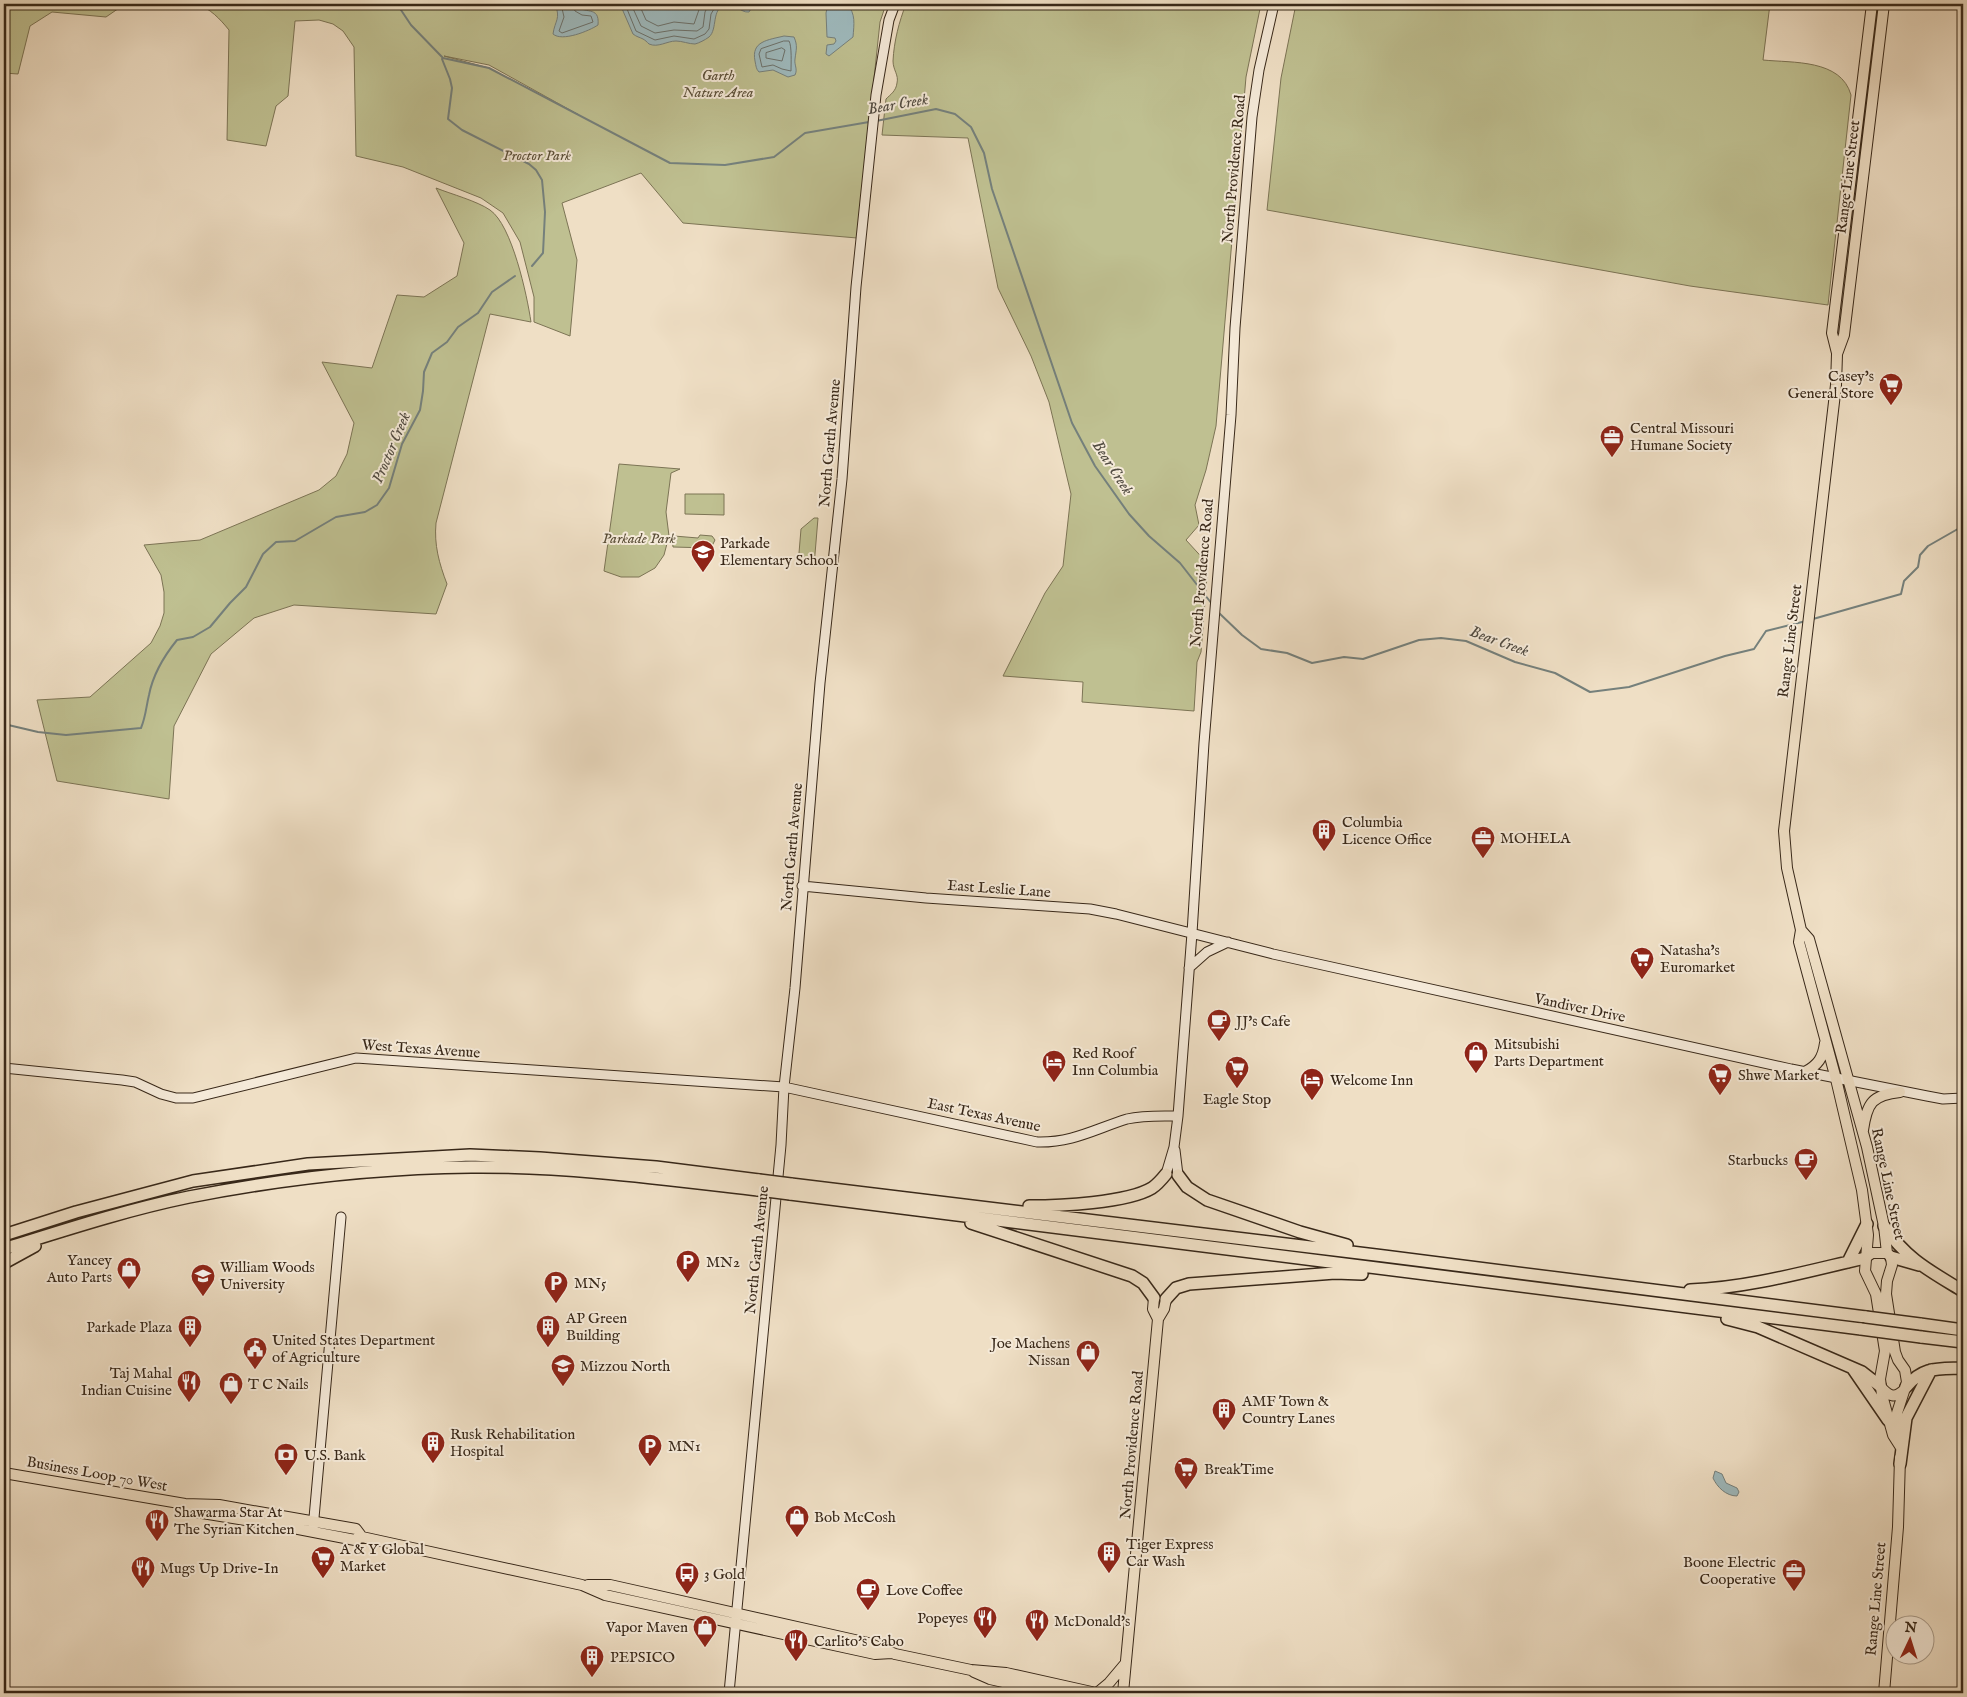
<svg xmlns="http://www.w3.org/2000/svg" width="1967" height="1697" font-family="'IM FELL English',serif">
  <rect width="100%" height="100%" fill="#efdfc5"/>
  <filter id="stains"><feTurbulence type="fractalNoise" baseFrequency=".004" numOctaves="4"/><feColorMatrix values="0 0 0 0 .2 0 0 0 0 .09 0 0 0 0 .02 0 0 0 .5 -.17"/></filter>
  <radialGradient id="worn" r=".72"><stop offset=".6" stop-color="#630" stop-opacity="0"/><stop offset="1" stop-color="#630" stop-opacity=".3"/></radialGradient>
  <path fill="#bfc091" stroke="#7c7455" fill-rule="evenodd" d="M4 4H125L106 17 52 12 30 26 18 74 4 73Z
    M196 4H886L880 22 857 238 683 223 641 173 562 203 577 260 570 336 534 322V297L520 242 503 213 481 198 403 167 356 156 354 47 343 31 333 24 319 20 295 21 288 96 276 106 266 146 227 140 229 30C220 19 210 8 196 4ZM444 56 489 65 579 115 489 68Z
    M906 4H1261L1246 77 1216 426 1206 470 1195 505 1199 525 1186 540 1208 564 1201 652 1197 662 1194 711 1082 702 1083 682 1003 676 1045 593 1063 566 1071 494 1049 402 1031 356 998 288 968 138 882 135 886 99C891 94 896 91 897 83 899 75 893 70 893 61 894 41 899 22 906 4Z
    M1278 4H1770L1763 60C1793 63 1841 59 1851 95L1828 305 1690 286 1267 210 1281 78 1295 9 1277 6Z
    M436 188C451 194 477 201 490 210 512 225 527 295 531 322L490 314 436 523C434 545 439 563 447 584L436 614 294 605 254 618 211 654 174 726 169 799 57 781 37 700 90 697 151 643 160 626 164 613V592L161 575 144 545 200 540 319 490 336 476 347 454 354 423 322 362 372 368 397 295 424 297 457 276 464 243Z
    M619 464 680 469 671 473 666 512 669 536 664 555 655 568 639 577H621L604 571Z
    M685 494H724V515L685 514Z
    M814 518H818L814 566 798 565 801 529Z
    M700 535 712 536 715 540 711 548 673 547 672 537 674 536 698 538Z"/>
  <path fill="#9ebabe" stroke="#75807c" d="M555 4H576C583 16 600 4 598 25 589 31 562 42 553 34 555 20 561 19 555 4Z
    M620 4H754L749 12C740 13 735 2 725 5 711 9 718 29 709 37 705 40 699 43 695 44 689 44 682 41 676 41 667 41 658 48 649 44 647 42 645 40 643 39 639 37 637 37 633 34Z
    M828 4H847C856 14 854 24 853 37L829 56 826 54 827 45 834 44 836 41 835 38 827 37 826 13Z
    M784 36 794 37C798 46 796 50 795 59 794 65 798 69 795 75L788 77 773 70 759 72C756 69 756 66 755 61 751 41 768 40 784 36Z
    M1715 1471 1722 1474 1726 1483 1737 1488 1739 1492 1737 1496C1726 1496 1717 1487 1713 1478Z"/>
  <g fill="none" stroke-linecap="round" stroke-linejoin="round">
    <path stroke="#6b716c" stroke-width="1" d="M561 4 564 17 559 31 562 33 593 22 591 16 582 15 575 11 572 4
      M625 4 636 31 655 40 674 36 694 39 705 34 709 29 711 14 717 4
      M631 4 641 26 655 33 674 30 697 31 703 27 705 12 709 4
      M639 4 646 20 658 26 674 22 694 24 701 4
      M784 41H789C792 46 791 64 791 71L782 69 773 65 762 67 759 54 761 49Z
      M782 48 785 50 782 61 766 58V53Z"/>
    <path stroke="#75807c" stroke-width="2" d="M397 4 411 25 443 58 489 68 670 163 725 165 774 157 805 133 869 122
      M442 59 450 79 452 88 448 119 462 130 529 164 536 170 542 180 545 212 543 253 532 266
      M876 121 936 109 955 114 971 127 984 153 992 189 1072 423 1095 466 1129 514 1149 536 1180 563 1212 604
      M1218 612 1242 635 1261 649 1287 653 1312 663 1344 657 1363 659 1419 640 1441 638 1466 641 1515 662 1555 673 1590 692 1629 687 1725 656 1754 649 1766 631 1806 621
      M1813 619 1901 594 1904 581 1918 567 1920 555 1928 546 1963 526
      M4 724 38 732 66 735 141 728C146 716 146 707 149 695 153 674 164 656 177 640L193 637 210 627 230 603 246 587 263 554 276 542 295 541 336 517 365 512 377 505 389 488 402 444 420 410 423 391 424 372 432 353 447 342 458 327 478 313 492 292 515 276"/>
    <defs>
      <path id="secondary" d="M802 886 926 898 1090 909 1116 914 1273 954 1791 1069 1927 1096 1943 1099 1963 1098
        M1189 968 1207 952 1228 942
        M4 1068 122 1080 135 1082 161 1094 176 1098H193L356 1058 784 1087 1037 1142C1072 1143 1095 1129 1127 1119 1144 1115 1160 1116 1178 1116
        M1175 1150 1178 1175
        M1166 1174 1174 1147 1178 1116 1192 933 1204 743 1231 415 1235 328 1252 117 1259 70 1274 4
        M313 1529 341 1217
        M729 1693 781 1145 784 1087 795 988 820 683 842 479 856 287 876 95 889 20 895 4"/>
      <path id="primary" d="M1884 4 1844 335 1837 354 1836 385 1784 831 1787 868 1801 930 1799 942 1836 1079 1862 1190 1868 1235 1865 1271 1876 1294 1885 1351 1880 1379 1882 1395 1893 1435 1900 1446
        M1837 353 1832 333 1872 4
        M1801 930 1809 939 1867 1147 1884 1226 1887 1253 1891 1257 1892 1265 1887 1281 1886 1294 1895 1352 1898 1360 1905 1370 1907 1382 1897 1413 1899 1441
        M1805 1072C1818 1065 1823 1058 1825 1043
        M1863 1130C1867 1103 1872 1095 1900 1092
        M1865 1258 1872 1253H1887
        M1154 1298 1153 1309 1158 1319
        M1880 1386C1889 1397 1895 1399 1905 1389
        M4 1473 185 1504 219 1505 356 1529 362 1537 582 1585 605 1595 875 1654 892 1653
        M185 1504 196 1512 288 1527 355 1540 362 1537
        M588 1585H610L868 1643 895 1654 971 1670 1006 1673 1096 1693
        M974 1672 990 1679 1052 1693
        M1097 1693 1109 1683 1125 1664
        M1123 1693 1158 1319 1164 1309 1166 1299
        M1884 1693 1898 1527 1900 1458"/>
      <path id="highway" d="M1178 1175 1187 1187 1207 1200 1300 1232 1347 1245
        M791 1184 1384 1256 1866 1317
        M790 1194 1861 1329
        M1029 1206C1059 1206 1127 1203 1152 1188 1158 1184 1162 1179 1166 1174
        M971 1223 1132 1276 1143 1283 1154 1298
        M1884 1226C1906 1259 1930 1271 1963 1291
        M4 1235 76 1212 193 1181 308 1164 470 1155 540 1158 656 1167 759 1180
        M4 1249C65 1230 126 1210 189 1197 281 1179 376 1168 471 1167 567 1166 663 1179 758 1190
        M1891 1257 1919 1265
        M1848 1262 1867 1224
        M4 1263 35 1246
        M1690 1290C1749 1288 1808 1271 1865 1258
        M1166 1299 1176 1288 1189 1284 1335 1273 1362 1274
        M1727 1319 1758 1327 1862 1372 1880 1386
        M1920 1324 1963 1330
        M1921 1337 1963 1342
        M1853 1369 1888 1420
        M1906 1387C1923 1366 1939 1369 1963 1368
        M1900 1464 1906 1418 1931 1370"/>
    </defs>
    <use href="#secondary" stroke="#382819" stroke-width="11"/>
    <use href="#primary" stroke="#382819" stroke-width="12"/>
    <use href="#highway" stroke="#382819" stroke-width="14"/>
    <use href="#secondary" stroke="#f5ead9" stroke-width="9"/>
    <use href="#primary" stroke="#efdfc5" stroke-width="10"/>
    <use href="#highway" stroke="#efdfc5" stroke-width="11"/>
    <defs>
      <path id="highway-bridge" d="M759 1180 791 1184
        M758 1190 790 1194
        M1866 1317 1920 1324
        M1861 1329 1921 1337"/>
    </defs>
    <use href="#highway-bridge" stroke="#382819" stroke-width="14" stroke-linecap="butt"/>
    <use href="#highway-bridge" stroke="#efdfc5" stroke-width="11"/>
  </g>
  <defs>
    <symbol id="supermarket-pin" viewBox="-11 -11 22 30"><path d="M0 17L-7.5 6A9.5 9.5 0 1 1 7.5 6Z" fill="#8f2418" stroke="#f5ead9"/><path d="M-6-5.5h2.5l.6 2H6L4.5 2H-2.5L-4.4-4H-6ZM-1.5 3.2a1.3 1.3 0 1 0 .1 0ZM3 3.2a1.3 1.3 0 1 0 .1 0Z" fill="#fff"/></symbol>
    <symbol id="office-pin" viewBox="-11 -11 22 30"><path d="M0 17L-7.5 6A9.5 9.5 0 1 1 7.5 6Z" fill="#8f2418" stroke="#f5ead9"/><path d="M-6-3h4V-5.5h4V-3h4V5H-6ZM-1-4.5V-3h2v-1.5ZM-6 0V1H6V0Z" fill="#fff"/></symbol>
    <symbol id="school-pin" viewBox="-11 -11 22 30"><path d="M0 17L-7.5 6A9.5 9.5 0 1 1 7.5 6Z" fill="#8f2418" stroke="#f5ead9"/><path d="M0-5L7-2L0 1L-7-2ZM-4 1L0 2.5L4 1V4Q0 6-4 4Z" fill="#fff"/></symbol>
    <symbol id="building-pin" viewBox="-11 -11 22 30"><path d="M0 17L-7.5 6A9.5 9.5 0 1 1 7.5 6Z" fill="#8f2418" stroke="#f5ead9"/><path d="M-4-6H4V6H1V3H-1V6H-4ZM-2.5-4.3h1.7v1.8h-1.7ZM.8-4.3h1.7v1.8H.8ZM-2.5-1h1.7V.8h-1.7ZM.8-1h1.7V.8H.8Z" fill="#fff"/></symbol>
    <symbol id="cafe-pin" viewBox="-11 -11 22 30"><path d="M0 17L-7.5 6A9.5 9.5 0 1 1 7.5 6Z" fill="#8f2418" stroke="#f5ead9"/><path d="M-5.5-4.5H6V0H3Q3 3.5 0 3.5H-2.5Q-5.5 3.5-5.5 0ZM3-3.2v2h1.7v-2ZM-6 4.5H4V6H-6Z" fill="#fff"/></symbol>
    <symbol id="shop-pin" viewBox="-11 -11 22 30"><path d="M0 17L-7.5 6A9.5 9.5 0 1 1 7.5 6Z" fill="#8f2418" stroke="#f5ead9"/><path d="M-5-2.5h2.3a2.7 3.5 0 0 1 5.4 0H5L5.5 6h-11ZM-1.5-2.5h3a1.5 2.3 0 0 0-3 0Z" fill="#fff"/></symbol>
    <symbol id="hotel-pin" viewBox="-11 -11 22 30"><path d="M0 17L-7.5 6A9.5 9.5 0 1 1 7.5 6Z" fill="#8f2418" stroke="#f5ead9"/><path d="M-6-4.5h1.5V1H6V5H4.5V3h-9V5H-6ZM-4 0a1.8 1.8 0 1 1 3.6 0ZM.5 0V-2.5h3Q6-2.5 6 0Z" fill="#fff"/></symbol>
    <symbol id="parking-pin" viewBox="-11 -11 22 30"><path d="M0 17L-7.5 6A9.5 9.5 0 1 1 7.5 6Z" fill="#8f2418" stroke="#f5ead9"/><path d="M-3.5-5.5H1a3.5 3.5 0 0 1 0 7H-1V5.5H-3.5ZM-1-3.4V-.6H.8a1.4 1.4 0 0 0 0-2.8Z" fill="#fff"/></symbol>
    <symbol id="university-pin" viewBox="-11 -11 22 30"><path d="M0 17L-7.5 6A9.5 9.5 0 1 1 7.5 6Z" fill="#8f2418" stroke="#f5ead9"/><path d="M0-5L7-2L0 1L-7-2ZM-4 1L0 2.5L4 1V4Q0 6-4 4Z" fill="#fff"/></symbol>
    <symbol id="civic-pin" viewBox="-11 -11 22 30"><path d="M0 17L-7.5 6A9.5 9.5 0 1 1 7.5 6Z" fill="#8f2418" stroke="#f5ead9"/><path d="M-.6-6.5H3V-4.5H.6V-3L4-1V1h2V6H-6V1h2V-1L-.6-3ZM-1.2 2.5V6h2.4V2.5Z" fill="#fff"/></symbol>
    <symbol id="restaurant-pin" viewBox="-11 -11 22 30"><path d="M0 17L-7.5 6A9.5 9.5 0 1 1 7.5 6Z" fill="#8f2418" stroke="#f5ead9"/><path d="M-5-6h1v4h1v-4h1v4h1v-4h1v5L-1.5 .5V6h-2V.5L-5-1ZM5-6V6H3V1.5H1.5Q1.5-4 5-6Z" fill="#fff"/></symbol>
    <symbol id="bank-pin" viewBox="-11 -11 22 30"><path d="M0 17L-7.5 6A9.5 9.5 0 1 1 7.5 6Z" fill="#8f2418" stroke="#f5ead9"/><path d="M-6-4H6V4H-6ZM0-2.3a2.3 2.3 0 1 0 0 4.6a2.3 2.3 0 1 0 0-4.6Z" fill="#fff"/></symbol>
    <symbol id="bus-pin" viewBox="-11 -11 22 30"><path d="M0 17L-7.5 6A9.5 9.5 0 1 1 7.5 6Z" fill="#8f2418" stroke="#f5ead9"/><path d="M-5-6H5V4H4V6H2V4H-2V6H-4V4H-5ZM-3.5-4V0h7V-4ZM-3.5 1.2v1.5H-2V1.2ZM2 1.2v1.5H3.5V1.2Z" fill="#fff"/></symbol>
  </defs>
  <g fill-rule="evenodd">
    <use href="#supermarket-pin" x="1877" y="371" width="28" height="38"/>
    <use href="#office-pin" x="1598" y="423" width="28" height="38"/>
    <use href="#school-pin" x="689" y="538" width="28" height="38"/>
    <use href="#building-pin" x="1310" y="817" width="28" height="38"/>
    <use href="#office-pin" x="1469" y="824" width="28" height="38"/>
    <use href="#supermarket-pin" x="1628" y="945" width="28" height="38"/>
    <use href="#cafe-pin" x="1205" y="1007" width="28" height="38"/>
    <use href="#shop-pin" x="1462" y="1039" width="28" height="38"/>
    <use href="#hotel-pin" x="1040" y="1048" width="28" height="38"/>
    <use href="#supermarket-pin" x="1223" y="1054" width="28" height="38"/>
    <use href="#supermarket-pin" x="1706" y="1061" width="28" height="38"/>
    <use href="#hotel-pin" x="1298" y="1066" width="28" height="38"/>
    <use href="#cafe-pin" x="1792" y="1146" width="28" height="38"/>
    <use href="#parking-pin" x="674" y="1248" width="28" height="38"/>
    <use href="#shop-pin" x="115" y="1255" width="28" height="38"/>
    <use href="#university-pin" x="189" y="1262" width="28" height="38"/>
    <use href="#parking-pin" x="542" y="1269" width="28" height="38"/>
    <use href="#building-pin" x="176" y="1313" width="28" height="38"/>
    <use href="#building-pin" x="534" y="1313" width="28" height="38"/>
    <use href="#civic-pin" x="241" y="1335" width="28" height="38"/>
    <use href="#shop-pin" x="1074" y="1338" width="28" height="38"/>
    <use href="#university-pin" x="549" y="1352" width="28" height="38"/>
    <use href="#restaurant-pin" x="175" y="1368" width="28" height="38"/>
    <use href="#shop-pin" x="217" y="1370" width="28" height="38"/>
    <use href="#building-pin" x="1210" y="1396" width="28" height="38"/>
    <use href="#building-pin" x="419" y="1429" width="28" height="38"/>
    <use href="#parking-pin" x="636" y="1432" width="28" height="38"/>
    <use href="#bank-pin" x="272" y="1441" width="28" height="38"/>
    <use href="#supermarket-pin" x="1172" y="1455" width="28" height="38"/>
    <use href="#shop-pin" x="783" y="1503" width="28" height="38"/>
    <use href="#restaurant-pin" x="143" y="1507" width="28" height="38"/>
    <use href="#building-pin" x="1095" y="1539" width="28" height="38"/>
    <use href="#supermarket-pin" x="309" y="1544" width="28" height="38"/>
    <use href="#restaurant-pin" x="129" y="1554" width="28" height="38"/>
    <use href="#office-pin" x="1780" y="1557" width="28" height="38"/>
    <use href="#bus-pin" x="673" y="1560" width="28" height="38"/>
    <use href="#cafe-pin" x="854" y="1576" width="28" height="38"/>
    <use href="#restaurant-pin" x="971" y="1604" width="28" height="38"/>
    <use href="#restaurant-pin" x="1023" y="1607" width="28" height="38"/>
    <use href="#shop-pin" x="691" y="1613" width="28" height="38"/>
    <use href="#restaurant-pin" x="782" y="1627" width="28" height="38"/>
    <use href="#building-pin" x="578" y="1643" width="28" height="38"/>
  </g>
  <g text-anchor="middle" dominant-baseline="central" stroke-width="4" stroke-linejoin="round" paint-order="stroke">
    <g font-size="15" font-style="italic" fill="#5a4e37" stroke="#f5ead9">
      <text x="718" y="75">Garth<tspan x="718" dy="17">Nature Area</tspan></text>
      <text x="537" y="155">Proctor Park</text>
      <text x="639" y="538">Parkade Park</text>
    </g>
    <g font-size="15" fill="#382819" stroke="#f5ead9">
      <text transform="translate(1234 169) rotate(-85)">North Providence Road</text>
      <text transform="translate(1848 177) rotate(-83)">Range Line Street</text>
      <text transform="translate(830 443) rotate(-85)">North Garth Avenue</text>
      <text transform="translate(1202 573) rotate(-85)">North Providence Road</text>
      <text transform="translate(1790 641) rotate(-83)">Range Line Street</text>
      <text transform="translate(792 847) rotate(-85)">North Garth Avenue</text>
      <text transform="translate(999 889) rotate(4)">East Leslie Lane</text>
      <text transform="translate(1580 1008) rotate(12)">Vandiver Drive</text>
      <text transform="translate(421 1049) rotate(4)">West Texas Avenue</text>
      <text transform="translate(984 1115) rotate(12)">East Texas Avenue</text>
      <text transform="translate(1888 1184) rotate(78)">Range Line Street</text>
      <text transform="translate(757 1250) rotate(-84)">North Garth Avenue</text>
      <text transform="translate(1132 1445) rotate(-85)">North Providence Road</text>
      <text transform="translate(97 1474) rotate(10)">Business Loop 70 West</text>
      <text transform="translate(1876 1599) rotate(-85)">Range Line Street</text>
    </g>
    <g font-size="15" fill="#382819" stroke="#f5ead9" text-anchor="start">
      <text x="1874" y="376" text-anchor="end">Casey's<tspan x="1874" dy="17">General Store</tspan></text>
      <text x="1630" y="428">Central Missouri<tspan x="1630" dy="17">Humane Society</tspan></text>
      <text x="720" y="543">Parkade<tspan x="720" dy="17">Elementary School</tspan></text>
      <text x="1342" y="822">Columbia<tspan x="1342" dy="17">Licence Office</tspan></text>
      <text x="1500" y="838">MOHELA</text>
      <text x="1660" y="950">Natasha's<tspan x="1660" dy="17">Euromarket</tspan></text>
      <text x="1236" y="1021">JJ's Cafe</text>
      <text x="1494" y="1044">Mitsubishi<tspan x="1494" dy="17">Parts Department</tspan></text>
      <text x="1072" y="1053">Red Roof<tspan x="1072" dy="17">Inn Columbia</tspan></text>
      <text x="1738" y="1075">Shwe Market</text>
      <text x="1330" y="1080">Welcome Inn</text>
      <text x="1237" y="1099" text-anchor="middle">Eagle Stop</text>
      <text x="1788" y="1160" text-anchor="end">Starbucks</text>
      <text x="112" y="1260" text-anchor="end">Yancey<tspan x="112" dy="17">Auto Parts</tspan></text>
      <text x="706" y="1262">MN2</text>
      <text x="220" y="1267">William Woods<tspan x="220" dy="17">University</tspan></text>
      <text x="574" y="1283">MN5</text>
      <text x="566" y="1318">AP Green<tspan x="566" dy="17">Building</tspan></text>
      <text x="172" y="1327" text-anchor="end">Parkade Plaza</text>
      <text x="272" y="1340">United States Department<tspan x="272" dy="17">of Agriculture</tspan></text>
      <text x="1070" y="1343" text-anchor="end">Joe Machens<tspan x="1070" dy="17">Nissan</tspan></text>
      <text x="580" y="1366">Mizzou North</text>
      <text x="172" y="1373" text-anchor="end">Taj Mahal<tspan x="172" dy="17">Indian Cuisine</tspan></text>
      <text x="248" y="1384">T C Nails</text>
      <text x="1242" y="1401">AMF Town &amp;<tspan x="1242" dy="17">Country Lanes</tspan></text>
      <text x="450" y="1434">Rusk Rehabilitation<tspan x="450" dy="17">Hospital</tspan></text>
      <text x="668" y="1446">MN1</text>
      <text x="304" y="1455">U.S. Bank</text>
      <text x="1204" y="1469">BreakTime</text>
      <text x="174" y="1512">Shawarma Star At<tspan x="174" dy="17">The Syrian Kitchen</tspan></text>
      <text x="814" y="1517">Bob McCosh</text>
      <text x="1126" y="1544">Tiger Express<tspan x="1126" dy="17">Car Wash</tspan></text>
      <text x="340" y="1549">A &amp; Y Global<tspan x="340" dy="17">Market</tspan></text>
      <text x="1776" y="1562" text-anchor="end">Boone Electric<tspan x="1776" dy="17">Cooperative</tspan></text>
      <text x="160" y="1568">Mugs Up Drive-In</text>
      <text x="704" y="1574">3 Gold</text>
      <text x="886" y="1590">Love Coffee</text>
      <text x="968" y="1618" text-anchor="end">Popeyes</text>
      <text x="1054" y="1621">McDonald's</text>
      <text x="688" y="1627" text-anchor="end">Vapor Maven</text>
      <text x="814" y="1641">Carlito's Cabo</text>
      <text x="610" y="1657">PEPSICO</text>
    </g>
    <g font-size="16" font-style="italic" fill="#524c42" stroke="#f5ead9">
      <text transform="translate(898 105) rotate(-10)">Bear Creek</text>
      <text transform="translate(392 448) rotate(-67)">Proctor Creek</text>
      <text transform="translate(1112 468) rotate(57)">Bear Creek</text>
      <text transform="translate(1499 642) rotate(20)">Bear Creek</text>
    </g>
  </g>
  <rect width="1967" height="1697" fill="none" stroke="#efdfc5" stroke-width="20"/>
  <rect x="5" y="5" width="1957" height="1687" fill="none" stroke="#382819" stroke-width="2.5"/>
  <rect x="10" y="10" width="1947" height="1677" fill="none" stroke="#382819"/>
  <g transform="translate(1910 1640) rotate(4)"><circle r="24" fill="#f5ead9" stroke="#a99c8c"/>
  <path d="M0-4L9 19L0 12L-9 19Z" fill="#8f2418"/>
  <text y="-8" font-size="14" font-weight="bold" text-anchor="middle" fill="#382819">N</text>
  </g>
  <rect width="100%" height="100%" filter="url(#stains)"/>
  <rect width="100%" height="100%" fill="url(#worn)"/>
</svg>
